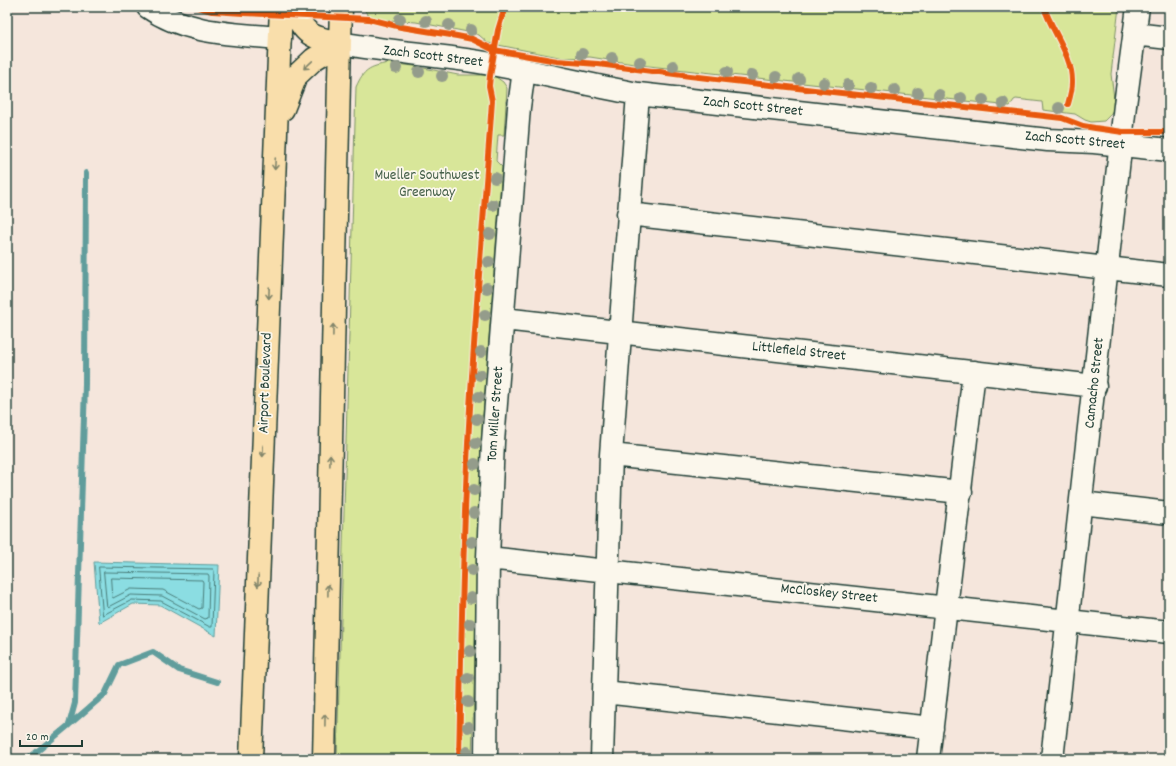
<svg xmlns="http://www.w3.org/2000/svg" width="1176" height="766" font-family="Dekko,sans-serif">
  <rect width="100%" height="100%" fill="#f5e6dc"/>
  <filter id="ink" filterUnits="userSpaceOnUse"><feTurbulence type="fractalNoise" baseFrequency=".025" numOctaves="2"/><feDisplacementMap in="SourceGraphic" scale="8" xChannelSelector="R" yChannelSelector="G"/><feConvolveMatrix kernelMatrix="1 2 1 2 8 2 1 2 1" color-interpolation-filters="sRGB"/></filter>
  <g filter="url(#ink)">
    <path fill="#d8e699" stroke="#7c9266" d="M363 7H1119L1111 74 1114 99V108L1110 115 1104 121 1091 122 1085 120 1075 114 1043 110 1042 102 1016 99 1014 100 1010 106 640 65 590 57 564 58 488 43 479 35 473 33 416 22 376 19 367 14Z
      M388 63 414 66 458 75H493L503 82 507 88 504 135H498L496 161 502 167 481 442 472 759H337L356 87C364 69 369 67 388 63Z"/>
    <path fill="#8bdde2" stroke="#609d9c" d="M94 562 219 565 216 636 160 605 133 604 99 623Z"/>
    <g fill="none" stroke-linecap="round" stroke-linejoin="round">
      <path stroke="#4a7d7a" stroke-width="1" d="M99 567 213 569 214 571 212 627H210L161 601 132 600 103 615Z
        M104 572 208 574 209 576 208 618 205 619 162 596 131 595 108 607 107 606Z
        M111 578 202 580 203 582 202 608 199 609 163 590 131 589 113 598 112 596Z"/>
      <path stroke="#609d9c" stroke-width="6" d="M70 724 105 694 119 665 153 652 179 670 217 682
        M28 759 69 725 75 703 85 384 86 173"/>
      <defs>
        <path id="minor" d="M148 7C186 34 235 34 280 38
          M1134 34 1169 38
          M340 43C390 52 441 55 491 64 540 73 589 85 638 94L1048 140 1094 142 1169 150
          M628 214 1169 275
          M503 319 1095 386
          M611 455 961 492
          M1081 503 1169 513
          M488 558 1169 632
          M604 692 932 728
          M486 759 488 558 493 442 519 107 524 70
          M602 759 611 455 638 94
          M928 759 974 372
          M1052 759 1125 105 1138 7"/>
        <path id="major" d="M294 7C302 35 313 38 340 43
          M283 109 296 76 314 59 340 43
          M251 759 281 7
          M324 759 339 80 341 7"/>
      </defs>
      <use href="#minor" stroke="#1f3d34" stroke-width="25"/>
      <use href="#major" stroke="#1f3d34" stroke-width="25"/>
      <use href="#minor" stroke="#fbf7ec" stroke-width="22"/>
      <use href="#major" stroke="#f9deab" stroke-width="22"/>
      <defs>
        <path id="cycleway" d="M198 7 212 11 243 13 369 19 401 27 457 36 472 39 494 50 557 61 598 64 690 76 1062 118 1083 126 1095 128 1123 132H1169
          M1044 7C1052 32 1073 56 1072 83 1072 90 1070 97 1068 104
          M459 759C461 668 462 578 466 487 471 358 483 230 492 101L489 86 490 76 498 30 505 7"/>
      </defs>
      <use href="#cycleway" stroke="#fbf7ec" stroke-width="8"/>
      <use href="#cycleway" stroke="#e8590c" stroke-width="6"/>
    </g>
    <g fill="#949c8b">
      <circle cx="400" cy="19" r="6"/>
      <circle cx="426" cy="21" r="6"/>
      <circle cx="449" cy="25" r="6"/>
      <circle cx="471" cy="30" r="6"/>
      <circle cx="582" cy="54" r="6"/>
      <circle cx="612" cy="58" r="6"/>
      <circle cx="640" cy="62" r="6"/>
      <circle cx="673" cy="66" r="6"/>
      <circle cx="396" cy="68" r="6"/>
      <circle cx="419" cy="72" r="6"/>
      <circle cx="727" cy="72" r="6"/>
      <circle cx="752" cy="75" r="6"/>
      <circle cx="442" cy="76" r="6"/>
      <circle cx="776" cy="77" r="6"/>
      <circle cx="799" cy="79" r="6"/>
      <circle cx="824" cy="83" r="6"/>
      <circle cx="848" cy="85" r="6"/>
      <circle cx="871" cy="88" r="6"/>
      <circle cx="895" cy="90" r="6"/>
      <circle cx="918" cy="93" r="6"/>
      <circle cx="939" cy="95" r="6"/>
      <circle cx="961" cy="98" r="6"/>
      <circle cx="983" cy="100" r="6"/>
      <circle cx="1003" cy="103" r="6"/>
      <circle cx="1059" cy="108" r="6"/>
      <circle cx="495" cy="178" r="6"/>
      <circle cx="493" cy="205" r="6"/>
      <circle cx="490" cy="234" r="6"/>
      <circle cx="489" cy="262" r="6"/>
      <circle cx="487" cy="288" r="6"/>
      <circle cx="485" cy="315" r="6"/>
      <circle cx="481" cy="352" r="6"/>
      <circle cx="480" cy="375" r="6"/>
      <circle cx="479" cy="397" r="6"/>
      <circle cx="477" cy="419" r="6"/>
      <circle cx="476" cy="443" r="6"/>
      <circle cx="475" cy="464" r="6"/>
      <circle cx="474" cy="490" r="6"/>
      <circle cx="474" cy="513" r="6"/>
      <circle cx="472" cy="542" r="6"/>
      <circle cx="472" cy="570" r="6"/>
      <circle cx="471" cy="598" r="6"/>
      <circle cx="470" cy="624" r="6"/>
      <circle cx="470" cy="651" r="6"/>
      <circle cx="468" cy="678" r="6"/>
      <circle cx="468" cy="702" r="6"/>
      <circle cx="468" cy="727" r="6"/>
      <circle cx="467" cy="752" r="6"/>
    </g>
    <defs><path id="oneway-shaft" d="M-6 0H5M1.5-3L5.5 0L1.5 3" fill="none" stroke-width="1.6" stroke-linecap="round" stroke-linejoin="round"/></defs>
    <g stroke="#81856a">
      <use href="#oneway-shaft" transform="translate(308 65) rotate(137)"/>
      <use href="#oneway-shaft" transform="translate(275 164) rotate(93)"/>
      <use href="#oneway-shaft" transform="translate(269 293) rotate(92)"/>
      <use href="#oneway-shaft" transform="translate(333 330) rotate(-89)"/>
      <use href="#oneway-shaft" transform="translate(263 451) rotate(92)"/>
      <use href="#oneway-shaft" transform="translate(330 460) rotate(-89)"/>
      <use href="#oneway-shaft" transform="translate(258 581) rotate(92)"/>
      <use href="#oneway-shaft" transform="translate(328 590) rotate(-89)"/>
      <use href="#oneway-shaft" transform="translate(325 720) rotate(-89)"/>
    </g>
  </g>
  <g text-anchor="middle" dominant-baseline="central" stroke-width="3.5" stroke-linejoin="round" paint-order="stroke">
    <g font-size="15" fill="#1f3d34" stroke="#fbf7ec">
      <text transform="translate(433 57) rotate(7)">Zach Scott Street</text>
      <text transform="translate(753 107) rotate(6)">Zach Scott Street</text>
      <text transform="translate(1075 141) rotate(5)">Zach Scott Street</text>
      <text transform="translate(799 352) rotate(6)">Littlefield Street</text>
      <text transform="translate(266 383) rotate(-88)">Airport Boulevard</text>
      <text transform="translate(1095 383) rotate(-84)">Camacho Street</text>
      <text transform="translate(496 414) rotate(-86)">Tom Miller Street</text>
      <text transform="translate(829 594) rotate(6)">McCloskey Street</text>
    </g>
    <g font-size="15" fill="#445f48" stroke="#fbf7ec">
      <text x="427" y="176">Mueller Southwest<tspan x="427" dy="17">Greenway</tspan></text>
    </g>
  </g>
  <rect width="1176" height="766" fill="none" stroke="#fbf7ec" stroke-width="24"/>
  <rect x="12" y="12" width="1152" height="742" fill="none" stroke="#1f3d34" stroke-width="1.5" filter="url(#ink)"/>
  <path d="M20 740v6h62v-6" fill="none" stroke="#1f3d34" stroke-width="2"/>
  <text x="26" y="740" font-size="12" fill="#1f3d34" stroke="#fbf7ec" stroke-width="3" paint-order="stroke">20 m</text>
</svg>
